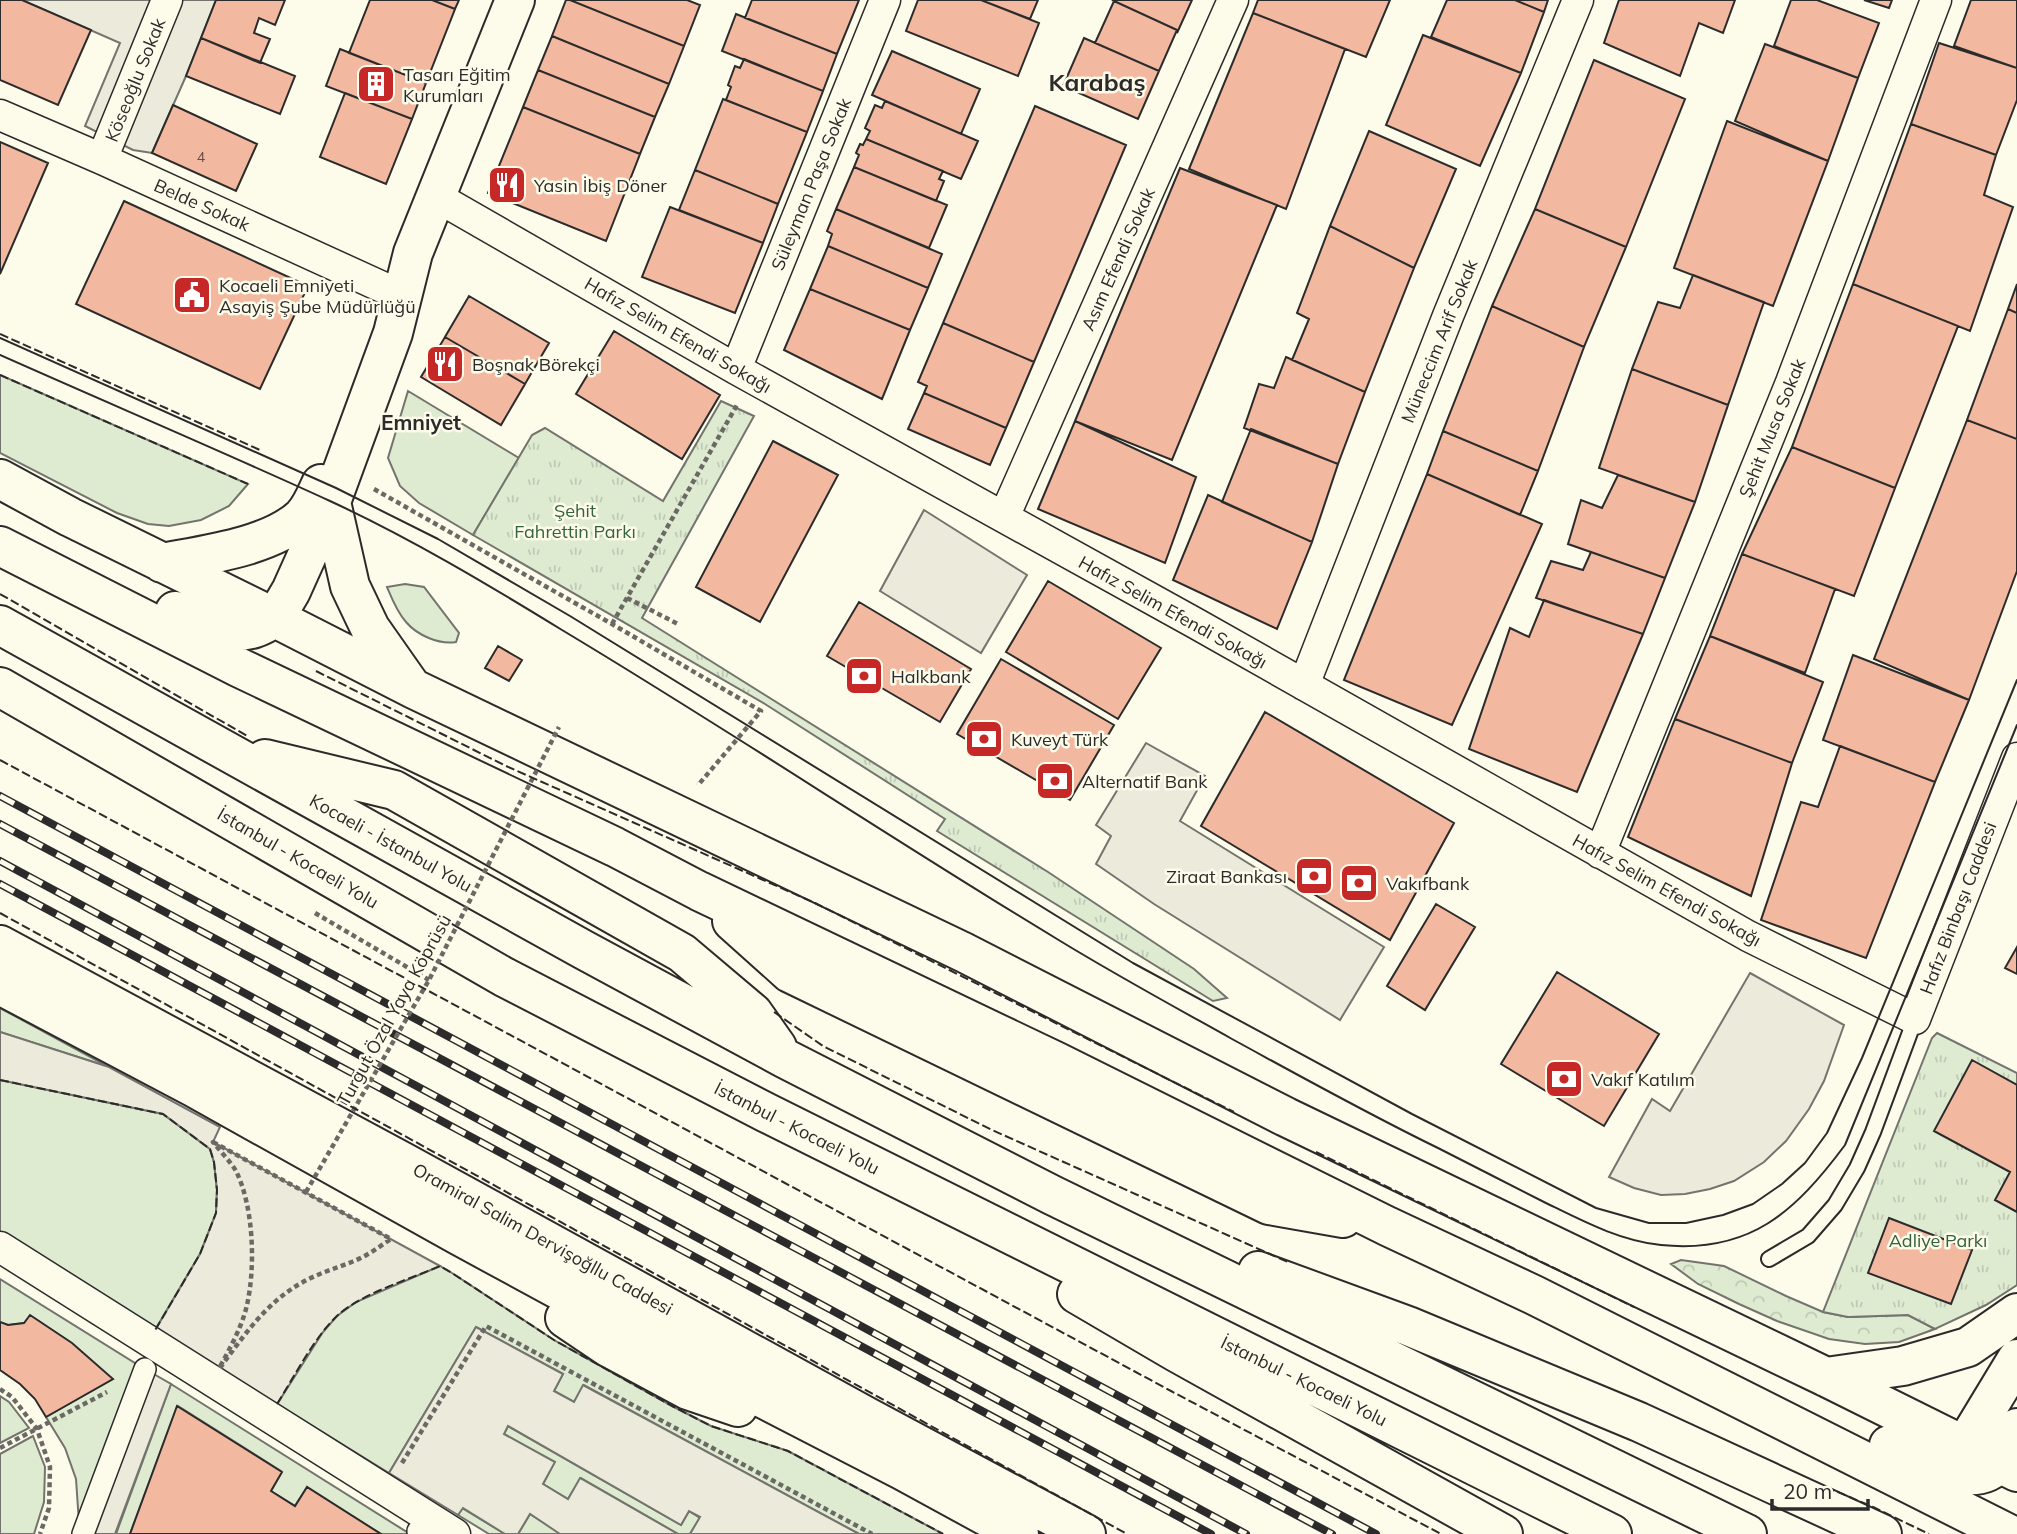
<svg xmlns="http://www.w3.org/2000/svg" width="2017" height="1534" font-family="Mulish,sans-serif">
  <defs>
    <pattern id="forest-crowns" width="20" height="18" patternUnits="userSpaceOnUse" patternTransform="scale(1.75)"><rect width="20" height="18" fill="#deebd1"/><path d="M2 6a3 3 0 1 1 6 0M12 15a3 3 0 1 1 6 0" fill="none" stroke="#bfcab4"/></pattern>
    <pattern id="park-tufts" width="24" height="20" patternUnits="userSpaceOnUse" patternTransform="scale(1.75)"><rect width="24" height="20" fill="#deebd1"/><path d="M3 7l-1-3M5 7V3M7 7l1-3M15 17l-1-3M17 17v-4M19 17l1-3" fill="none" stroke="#bfcab4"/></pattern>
  </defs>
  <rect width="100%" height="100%" fill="#fdfbea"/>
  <path fill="#deebd1" stroke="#74746e" stroke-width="2" d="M0 375 248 484 229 506 201 520 169 526 148 524 117 513 0 453Z
    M408 391 519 458 473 535 419 503 400 486 388 458Z
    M405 584 424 587 459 633 456 642C439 645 417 635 406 622 397 612 392 599 387 587Z
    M0 1008 109 1067 0 1032Z
    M0 1080 163 1114 210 1149 214 1162 217 1190 216 1213 200 1254 154 1332 0 1235Z
    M440 1266 452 1273 554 1340 672 1406 711 1426 788 1451 943 1534H859L584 1385 574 1402 554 1391 563 1374 476 1327 389 1473 277 1404C294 1377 315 1336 338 1315 363 1293 408 1280 440 1266Z
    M0 1279 138 1365 79 1523 76 1479 65 1448 46 1417 112 1379 24 1323 8 1325 0 1322Z
    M171 1384 410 1534H381L307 1488 295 1506 271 1491 281 1471 178 1406 130 1534H116Z
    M0 1396 9 1402 29 1428 0 1443Z
    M508 1426 681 1525 689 1511 700 1518 690 1534H678L581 1478 568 1499 543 1484 554 1463 504 1434Z
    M33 1436 45 1467 44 1502 34 1534H0V1454Z
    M462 1508 505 1534H489L458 1515Z
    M530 1514 561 1533 560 1534H518Z"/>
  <path fill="url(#forest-crowns)" stroke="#74746e" stroke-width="2" d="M1681 1260 1724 1266 1786 1296 1823 1312 1848 1317 1908 1315 1935 1329 1899 1342 1865 1344 1829 1339 1777 1321 1739 1304 1698 1284 1671 1264Z"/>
  <path fill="url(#park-tufts)" stroke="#74746e" stroke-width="2" d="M721 401 754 416 642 618 1048 872 1194 969 1227 998 1213 1001 937 831 945 819 765 704 473 535 532 435 545 428 663 501Z
    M1937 1033 2017 1073V1285L1986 1305 1935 1329 1908 1315 1848 1317 1823 1312 1932 1038Z"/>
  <path fill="#eceadb" stroke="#74746e" stroke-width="2" d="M22 0H216L186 76 152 153 133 150 85 126 120 43Z
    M924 510 1027 575 981 653 880 591Z
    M1146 743 1205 776 1180 821 1384 947 1340 1020 1154 904 1096 864 1111 836 1096 825Z
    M1750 973 1844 1025 1824 1081 1809 1109 1786 1141 1764 1162 1734 1181 1710 1189 1685 1194 1661 1195 1634 1188 1609 1177 1652 1099 1670 1111Z
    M0 1032 109 1067 220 1127 213 1142 440 1266 356 1302 337 1316 323 1332 274 1409 154 1332 200 1254 216 1213 217 1190 214 1162 210 1149 163 1114 0 1080Z
    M476 1327 563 1374 554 1391 574 1402 583 1385 859 1534H690L700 1517 689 1511 681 1525 508 1426 504 1434 555 1462 543 1484 568 1499 580 1478 678 1534H560L530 1514 518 1534H505L463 1508 458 1515 389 1473Z
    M138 1365 171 1384 115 1534H75Z"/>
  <path fill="#f2b8a0" stroke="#2b2b2b" stroke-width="2" d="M0 0H22L91 30 58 105 0 80Z
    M216 0H285L275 25 259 18 254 33 270 39 260 63 201 38Z
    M370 0H432L455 9 426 83 349 53Z
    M432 0H459L455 9Z
    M566 0H570L684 46 669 84 552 36Z
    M570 0H687L700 5 684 46Z
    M752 0H859L837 54 745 18Z
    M918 0H981L1039 23 1018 76 906 31Z
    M981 0H1038L1030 19Z
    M1112 0H1192L1177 33V30Z
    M1258 0H1390L1366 57 1253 13Z
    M1447 0H1515L1544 12 1521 73 1431 37Z
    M1515 0H1548L1544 12Z
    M1619 0H1735L1723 33 1699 23 1680 76 1604 43Z
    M1791 0H1817L1879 23 1858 78 1774 46Z
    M1864 0H1892L1889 8Z
    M1971 0H2017V68L1954 46Z
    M1114 1 1177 30 1159 71 1095 43Z
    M1253 13 1345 49 1286 209 1189 169Z
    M736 14 837 54 823 91 722 51Z
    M1423 35 1521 73 1480 166 1386 125Z
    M552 36 669 84 655 117 538 70Z
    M201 38 295 76 280 114 186 76Z
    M1084 38 1159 71 1138 119 1063 86Z
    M1939 43 2017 68V100L1996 155 1911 124Z
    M1765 44 1858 78 1828 161 1735 121Z
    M340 49 426 83 412 119 326 86Z
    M892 51 980 89 961 134 872 95Z
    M744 59 823 91 807 132 726 100 731 87 728 85 735 66 740 68Z
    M1594 60 1685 99 1626 247 1535 209Z
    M538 70 655 117 640 154 523 107Z
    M345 93 412 119 386 184 320 157Z
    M723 99 807 132 778 204 695 170Z
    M885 101 978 141 961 179 866 139 870 131 865 128 875 105 882 108Z
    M173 105 257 144 236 191 152 153Z
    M1035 106 1126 145 1034 362 943 323Z
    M523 107 640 154 606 241 488 193Z
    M1727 121 1828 161 1773 306 1674 268Z
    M1911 124 1996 155 1984 195 2013 207 1970 331 1853 284Z
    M1369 131 1456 169 1414 268 1330 226Z
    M866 139 943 171 939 179 944 181 936 201 854 167 859 155 856 153 860 144 863 145Z
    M0 142 48 163 0 274Z
    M854 167 947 205 929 248 836 209Z
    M1180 168 1277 205 1172 460 1075 421Z
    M695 170 778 204 763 243 679 210Z
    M124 201 308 286 260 389 76 304Z
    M670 207 763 243 735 313 642 277Z
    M836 209 942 254 928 288 828 246 832 234 827 231Z
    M1535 209 1626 247 1584 347 1492 306Z
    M1330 226 1414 268 1365 392 1292 360 1309 319 1297 313Z
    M828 246 928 288 910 330 810 289Z
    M1693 275 1764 302 1728 405 1632 369 1658 302 1680 308Z
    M1853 284 1958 326 1895 488 1792 447Z
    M2017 284V313L2008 309Z
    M810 289 910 330 882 399 784 350Z
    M469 296 549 343 525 384 445 337Z
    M1492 306 1584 347 1538 471 1443 431Z
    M2008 309 2017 313V439L1967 420Z
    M943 323 1034 362 1006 428 924 393 927 386 918 382Z
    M614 331 720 395 682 459 576 394Z
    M445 337 525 384 501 425 421 377Z
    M1286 357 1365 392 1338 464 1244 428 1259 384 1274 388Z
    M1632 369 1728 405 1695 502 1599 468Z
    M924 393 1006 428 990 465 908 429Z
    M1967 420 2017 439V571L1969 700 1874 659Z
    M1075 421 1196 477 1165 563 1038 509Z
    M1251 429 1338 464 1312 542 1222 502Z
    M1443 431 1538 471 1520 515 1427 474Z
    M773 441 838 475 760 622 696 587Z
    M1792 447 1895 488 1854 596 1742 554Z
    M1427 474 1542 524 1452 725 1344 680Z
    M1618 475 1695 502 1665 578 1568 544 1581 500 1602 508Z
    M1208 495 1312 542 1277 629 1173 580Z
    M1591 552 1665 578 1643 634 1536 598 1551 561 1583 570Z
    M1742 554 1835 589 1805 673 1710 636Z
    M1048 581 1161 648 1118 719 1006 652Z
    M1544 600 1643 634 1577 792 1469 749 1510 628 1529 637Z
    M859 602 971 669 940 722 827 656Z
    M1710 636 1823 682 1792 763 1675 719Z
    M498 646 522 660 509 681 485 668Z
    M1853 655 1969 700 1935 782 1823 740Z
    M1001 659 1114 725 1070 800 957 734Z
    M1265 712 1454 823 1390 940 1201 826Z
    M1675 719 1792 763 1751 896 1628 837Z
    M1840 746 1935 782 1866 958 1761 920 1801 802 1818 807Z
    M1436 904 1475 927 1425 1010 1387 986Z
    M2017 947V974L2005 968Z
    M1557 972 1659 1034 1604 1126 1501 1064Z
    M1972 1060 2017 1085V1212L1995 1200 2010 1172 1934 1131Z
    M1889 1218 1972 1250 1951 1304 1868 1273Z
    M30 1315 72 1343 113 1379 46 1417 35 1399 20 1384 0 1370V1322L8 1325 24 1323Z
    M177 1406 282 1472 271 1491 295 1506 307 1487 381 1534H130Z"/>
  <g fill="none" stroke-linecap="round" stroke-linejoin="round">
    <defs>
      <path id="service" d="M1769 1259 1808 1236 1835 1205 1857 1168 1873 1132 1915 1019"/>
      <path id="pedestrian" d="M418 1531 422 1534
        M83 1534 145 1369"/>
      <path id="minor" d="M0 115 102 159 402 296
        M102 159 167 0
        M435 196 736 369 1195 623 1748 936 1915 1019 2017 758
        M736 369 885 0
        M1004 517 1233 0
        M1304 685 1448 316 1578 0
        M1600 853 1790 385 1936 0
        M0 1247 455 1534"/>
      <path id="secondary" d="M0 945 403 1162 867 1417 1086 1534
        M0 985 193 1087 458 1235 681 1356 902 1470 1019 1534
        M565 1318 608 1347 688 1390 738 1407"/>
      <path id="primary" d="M0 479 70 517 275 618 414 689 963 952 1286 1117 1826 1377 2017 1472
        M331 502 350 586 370 628 410 685
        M0 546 238 667 615 847 699 891 1057 1062 1387 1226 1534 1295 2009 1534
        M162 563C204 555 270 547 302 517 311 508 316 495 321 484
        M175 611C199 623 228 637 255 628 262 626 269 621 275 618
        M275 618 291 591 331 502 393 333 413 253 515 0
        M732 921 790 973 1269 1205 1343 1218
        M1826 1377 1903 1366 1968 1347 2017 1313
        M1889 1445C1916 1459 1975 1494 1999 1462 2007 1452 2011 1439 2017 1428
        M1951 1468 2017 1359"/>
      <path id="trunk" d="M0 625 584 950 784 1058 1052 1195 1747 1534
        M0 687 504 977 767 1113 1612 1534
        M265 759 394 790 682 953 753 1013 777 1047
        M1258 1271 1408 1326 1639 1422 1882 1534
        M1077 1294 1176 1352 1503 1534"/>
    </defs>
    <use href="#service" stroke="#2b2b2b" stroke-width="18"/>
    <use href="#pedestrian" stroke="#2b2b2b" stroke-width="24"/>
    <use href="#minor" stroke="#2b2b2b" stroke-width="33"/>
    <use href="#secondary" stroke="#2b2b2b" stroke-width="42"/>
    <use href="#primary" stroke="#2b2b2b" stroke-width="42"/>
    <use href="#trunk" stroke="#2b2b2b" stroke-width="42"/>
    <path stroke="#6a6964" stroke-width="4.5" stroke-dasharray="5 3.5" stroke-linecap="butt" d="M374 489 612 624 761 711 699 784 697 783
      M627 598 680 625
      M612 624 737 405
      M315 913 429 980
      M213 1142 391 1239C379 1247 367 1256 354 1261 337 1268 319 1273 303 1282 266 1302 242 1338 217 1372 228 1352 240 1331 246 1309 256 1270 254 1207 236 1171 230 1161 220 1151 213 1142Z
      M0 1389 12 1397 37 1429 50 1467 49 1508 40 1534
      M0 1448 107 1392
      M402 1463 486 1326 872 1534"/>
    <use href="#service" stroke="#fdfbea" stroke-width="14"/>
    <use href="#pedestrian" stroke="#fdfbea" stroke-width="21"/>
    <use href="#minor" stroke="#fdfbea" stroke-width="30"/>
    <use href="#secondary" stroke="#fdfbea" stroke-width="38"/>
    <use href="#primary" stroke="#fdfbea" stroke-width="38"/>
    <use href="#trunk" stroke="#fdfbea" stroke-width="38"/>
    <path stroke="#2b2b2b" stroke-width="2" d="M0 338 336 488 438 539 570 616 1133 963 1412 1114 1596 1208 1649 1223H1686L1723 1215 1753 1204 1782 1184 1805 1163 1827 1133 1862 1058 2017 680
      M0 355C110 404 221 451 330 501 410 538 487 584 562 630 729 730 890 838 1057 939 1114 974 1173 1006 1232 1039 1300 1076 1368 1114 1438 1148 1473 1166 1507 1183 1542 1201 1579 1219 1619 1241 1661 1245 1750 1254 1795 1212 1845 1145L2017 725"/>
    <defs>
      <path id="rail" d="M0 796 1376 1534
        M0 824 1332 1534
        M0 861 1246 1534
        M0 884 1211 1534"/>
    </defs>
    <use href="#rail" stroke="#2b2b2b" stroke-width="8"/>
    <use href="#rail" stroke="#fdfbea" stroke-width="5" stroke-dasharray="16" stroke-linecap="butt"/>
    <path stroke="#6a6964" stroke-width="4.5" stroke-dasharray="5 3.5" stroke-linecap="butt" d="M306 1192 429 980 559 727"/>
    <path stroke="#2b2b2b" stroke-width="2" stroke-dasharray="9 3.5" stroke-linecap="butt" d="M0 334 260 450
      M0 375 248 484
      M0 594 249 737
      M316 671 506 766 815 903 1234 1112
      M0 760 1171 1391 1441 1534
      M0 913 1127 1534
      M774 1012 823 1046 992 1130 1290 1263
      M0 1080 163 1114 210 1149 214 1162 217 1190 216 1213 200 1254 154 1332
      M1316 1152 1634 1307
      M277 1404C294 1377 315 1336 338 1315 363 1293 408 1280 440 1266L452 1273 554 1340 672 1406 711 1426 788 1451 943 1534
      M1826 1487 1873 1507 1929 1534"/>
  </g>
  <defs>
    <symbol id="building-square" viewBox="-11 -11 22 22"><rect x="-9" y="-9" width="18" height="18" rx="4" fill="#c62828" stroke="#fdfbea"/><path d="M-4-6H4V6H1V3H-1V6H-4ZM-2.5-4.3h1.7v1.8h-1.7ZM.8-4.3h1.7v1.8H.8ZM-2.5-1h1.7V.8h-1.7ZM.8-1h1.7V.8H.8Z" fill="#fff"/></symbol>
    <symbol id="restaurant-square" viewBox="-11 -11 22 22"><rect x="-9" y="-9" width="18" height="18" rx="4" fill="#c62828" stroke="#fdfbea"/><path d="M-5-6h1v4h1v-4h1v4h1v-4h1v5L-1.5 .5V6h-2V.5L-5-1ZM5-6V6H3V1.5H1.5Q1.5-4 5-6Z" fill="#fff"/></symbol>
    <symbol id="civic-square" viewBox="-11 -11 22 22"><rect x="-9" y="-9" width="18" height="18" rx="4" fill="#c62828" stroke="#fdfbea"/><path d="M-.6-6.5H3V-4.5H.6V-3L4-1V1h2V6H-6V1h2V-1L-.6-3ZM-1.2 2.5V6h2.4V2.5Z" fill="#fff"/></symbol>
    <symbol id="bank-square" viewBox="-11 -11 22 22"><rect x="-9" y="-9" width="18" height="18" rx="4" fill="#c62828" stroke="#fdfbea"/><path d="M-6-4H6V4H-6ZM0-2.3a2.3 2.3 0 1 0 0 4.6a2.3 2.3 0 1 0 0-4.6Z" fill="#fff"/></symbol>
  </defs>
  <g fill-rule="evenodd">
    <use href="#building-square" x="354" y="62" width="44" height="44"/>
    <use href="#restaurant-square" x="485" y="163" width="44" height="44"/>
    <use href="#civic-square" x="170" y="273" width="44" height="44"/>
    <use href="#restaurant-square" x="423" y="342" width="44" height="44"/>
    <use href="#bank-square" x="842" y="654" width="44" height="44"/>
    <use href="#bank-square" x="962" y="717" width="44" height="44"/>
    <use href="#bank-square" x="1033" y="759" width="44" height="44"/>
    <use href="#bank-square" x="1292" y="854" width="44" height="44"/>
    <use href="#bank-square" x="1337" y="861" width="44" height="44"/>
    <use href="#bank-square" x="1542" y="1057" width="44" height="44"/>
  </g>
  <g text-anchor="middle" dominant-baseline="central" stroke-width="5" stroke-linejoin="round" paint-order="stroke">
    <g font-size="14" fill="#5d4e48">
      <text x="201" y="157">4</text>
    </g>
    <g font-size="18" fill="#2b2b2b" stroke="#fdfbea" text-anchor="start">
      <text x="403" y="74">Tasarı Eğitim<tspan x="403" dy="21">Kurumları</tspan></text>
      <text x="534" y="185">Yasin İbiş Döner</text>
      <text x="219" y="285">Kocaeli Emniyeti<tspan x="219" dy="21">Asayiş Şube Müdürlüğü</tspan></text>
      <text x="472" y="364">Boşnak Börekçi</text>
      <text x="891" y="676">Halkbank</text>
      <text x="1011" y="739">Kuveyt Türk</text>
      <text x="1082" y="781">Alternatif Bank</text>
      <text x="1287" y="876" text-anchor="end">Ziraat Bankası</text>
      <text x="1386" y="883">Vakıfbank</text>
      <text x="1591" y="1079">Vakıf Katılım</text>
    </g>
    <g font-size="18" fill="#2b2b2b" stroke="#fdfbea">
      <text transform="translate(135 80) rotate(-68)">Köseoğlu Sokak</text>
      <text transform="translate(811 184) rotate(-68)">Süleyman Paşa Sokak</text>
      <text transform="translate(202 205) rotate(24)">Belde Sokak</text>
      <text transform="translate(1118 259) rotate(-66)">Asım Efendi Sokak</text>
      <text transform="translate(678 335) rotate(30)">Hafız Selim Efendi Sokağı</text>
      <text transform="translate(1439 341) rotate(-68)">Müneccim Arif Sokak</text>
      <text transform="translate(1772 428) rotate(-68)">Şehit Musa Sokak</text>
      <text transform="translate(1173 612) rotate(29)">Hafız Selim Efendi Sokağı</text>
      <text transform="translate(391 843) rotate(29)">Kocaeli - İstanbul Yolu</text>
      <text transform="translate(298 858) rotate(30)">İstanbul - Kocaeli Yolu</text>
      <text transform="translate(1667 890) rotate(29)">Hafız Selim Efendi Sokağı</text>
      <text transform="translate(1958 908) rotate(-69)">Hafız Binbaşı Caddesi</text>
      <text transform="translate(394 1010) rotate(-61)">Turgut Özal Yaya Köprüsü</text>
      <text transform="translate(797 1128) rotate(27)">İstanbul - Kocaeli Yolu</text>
      <text transform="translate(543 1239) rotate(29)">Oramiral Salim Dervişoğllu Caddesi</text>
      <text transform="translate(1304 1381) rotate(26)">İstanbul - Kocaeli Yolu</text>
    </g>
    <g font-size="18" fill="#34623c" stroke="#fdfbea">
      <text x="575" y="510">Şehit<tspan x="575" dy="21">Fahrettin Parkı</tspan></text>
      <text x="1938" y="1240">Adliye Parkı</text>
    </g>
    <g font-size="21" font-weight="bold" fill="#2b2b2b" stroke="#fdfbea">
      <text x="421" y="422">Emniyet</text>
    </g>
    <g font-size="24" font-weight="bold" fill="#2b2b2b" stroke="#fdfbea">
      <text x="1097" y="82">Karabaş</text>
    </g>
  </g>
  <path d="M1772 1499v10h96v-10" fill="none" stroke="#2b2b2b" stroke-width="3.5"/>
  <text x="1783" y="1499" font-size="21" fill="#2b2b2b" stroke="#fdfbea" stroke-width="5" paint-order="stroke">20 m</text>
</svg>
